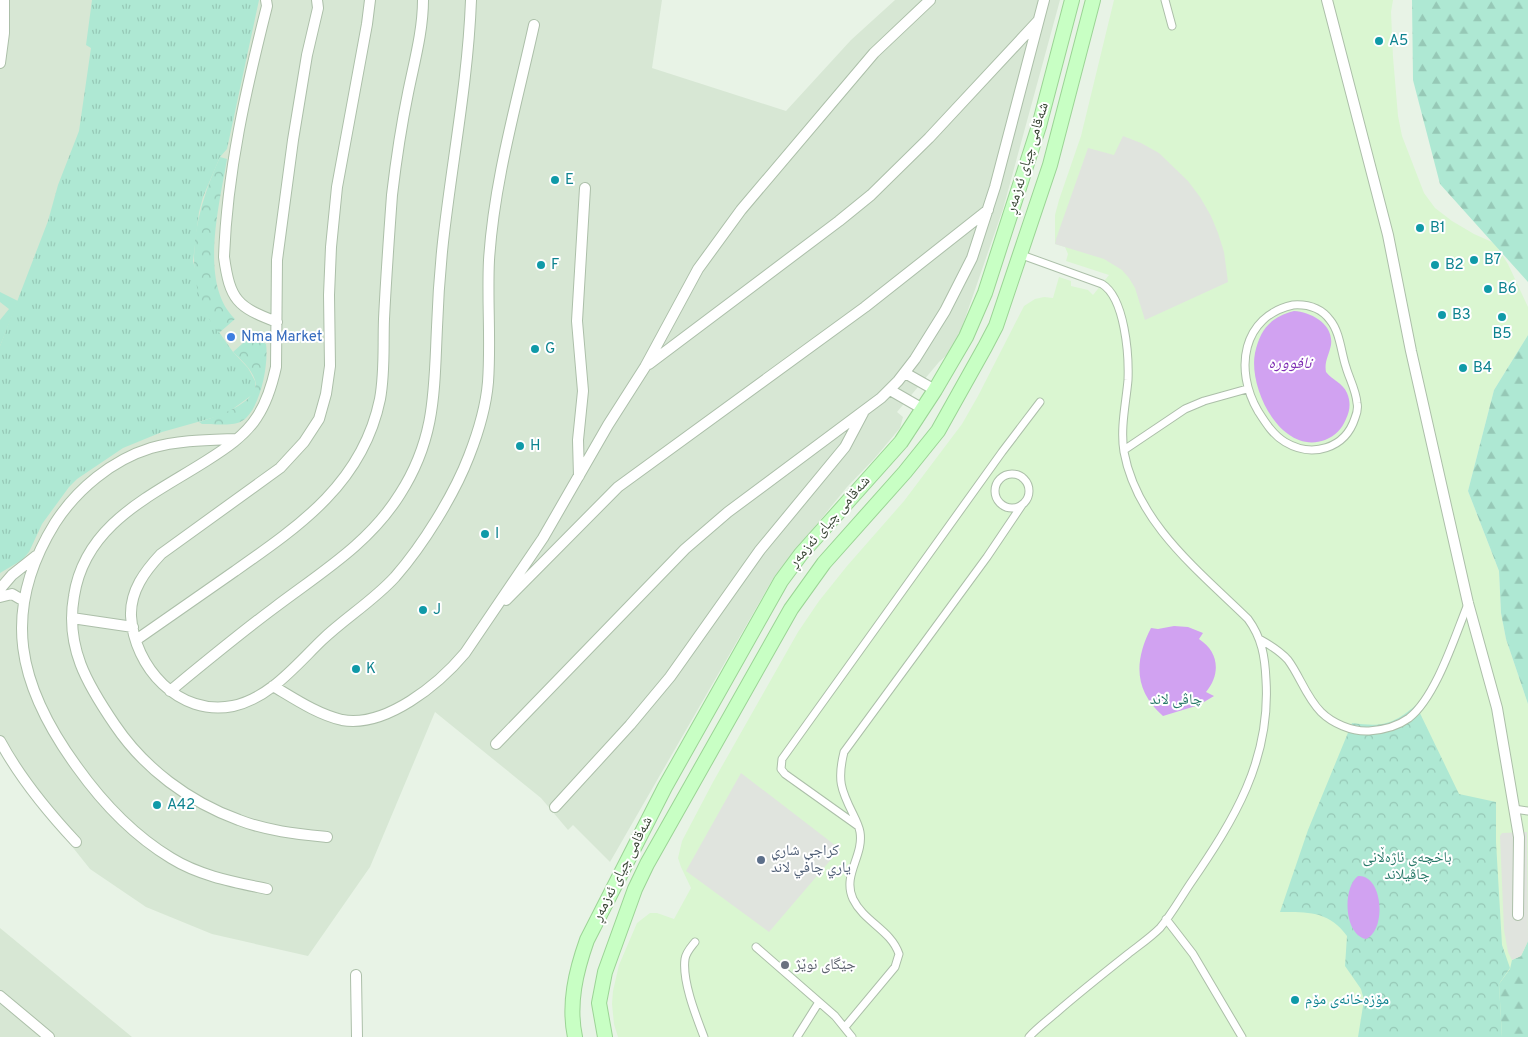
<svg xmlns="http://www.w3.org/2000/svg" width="1528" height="1037" font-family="Overpass,'Noto Naskh Arabic',sans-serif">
  <defs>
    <pattern id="grass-tufts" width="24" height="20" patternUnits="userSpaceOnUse" patternTransform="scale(1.25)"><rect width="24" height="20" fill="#aee8d3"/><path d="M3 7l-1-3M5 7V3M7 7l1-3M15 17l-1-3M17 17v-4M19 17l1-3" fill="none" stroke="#96c8b6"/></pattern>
    <pattern id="forest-firs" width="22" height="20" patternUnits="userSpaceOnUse" patternTransform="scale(1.25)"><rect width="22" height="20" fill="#aee8d3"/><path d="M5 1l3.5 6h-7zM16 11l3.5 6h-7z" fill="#96c8b6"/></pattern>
    <pattern id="park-crowns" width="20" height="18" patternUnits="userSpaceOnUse" patternTransform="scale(1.25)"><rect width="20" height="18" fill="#aee8d3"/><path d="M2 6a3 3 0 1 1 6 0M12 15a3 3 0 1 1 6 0" fill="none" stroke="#96c8b6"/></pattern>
  </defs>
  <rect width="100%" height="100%" fill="#e8f3e6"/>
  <path fill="#d7e7d4" d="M0 0H662L652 68 786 111 851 40 895 0H1060L1003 209 961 330 948 354 939 362 897 412 903 417 900 428 874 459 847 487 774 577 610 862 573 825 568 830 541 798 435 712 370 867 308 956 212 934 146 907 90 869 12 771 0 752Z
    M0 928 132 1037H0Z"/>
  <path fill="#daf6d1" d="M1114 0H1393L1391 12 1393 57 1398 116 1402 136 1424 193 1435 208 1452 221 1474 234 1492 242 1497 247 1508 264 1528 307V335L1494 390 1468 491 1499 571 1501 613 1506 639 1528 704V1037H618L614 1024 612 1004 613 991 619 965 637 923 650 913H657L674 919 691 888 681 867 678 858 682 841 713 782 798 632 819 601 847 566 904 501 962 424 978 396 1024 306 1035 299 1044 297 1053 298 1059 277 1071 281V286L1088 290 1093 295 1109 275 1066 261 1068 254 1065 247 1055 244V215L1059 200 1081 136Z"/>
  <path fill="url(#grass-tufts)" d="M92 0H259L227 149 220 157 203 197 199 212 193 261 207 315 233 352 248 368 255 381V390L252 395 230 411 219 416 162 432 123 448 77 479 69 487 42 524 29 552 22 560 0 573V346L48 221 58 185 79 131 91 48 86 45Z"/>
  <path fill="url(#forest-firs)" d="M1412 0H1528V282L1440 184 1413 80Z
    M1528 335V704L1506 639 1501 613 1499 571 1468 491 1494 390Z
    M1528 941V1037H1502L1499 984 1510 969 1512 960 1521 956Z"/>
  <path fill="url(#park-crowns)" d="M220 157 227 159C220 203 198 284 235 319L219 333C215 327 210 321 206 314 182 262 198 206 220 157Z
    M252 335 266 344C269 364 260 413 240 422 232 426 211 424 202 424L199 422C216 417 261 402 255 380 251 368 241 360 233 352Z
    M1416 705 1459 794 1496 802V842L1502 945 1510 968 1499 984 1502 1037H1358L1364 1000 1361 989 1345 966 1347 936C1329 911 1308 912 1280 912L1308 830 1352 723C1382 727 1393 725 1416 705Z"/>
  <path fill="#aee8d3" d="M0 292 18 301 0 346V320L9 309 0 302Z"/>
  <path fill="#e0e4de" d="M1123 136 1141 143 1159 153 1188 181 1200 197 1211 216 1218 233 1224 252 1228 282 1145 320 1135 288 1129 278 1122 270 1104 259 1055 244 1056 239 1088 148 1114 155Z
    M741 773 840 849 769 932 686 871Z
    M1527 832 1528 941 1521 956 1512 960 1508 952 1504 930 1500 836 1502 833Z"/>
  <path fill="#d1a2f1" d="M1294 311C1311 312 1334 324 1331 345 1329 355 1324 362 1326 372 1332 380 1343 383 1347 393 1351 402 1350 411 1346 419 1342 429 1335 436 1325 440 1281 456 1248 388 1255 353 1260 330 1270 317 1294 311Z
    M1174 626 1188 627 1203 633 1199 639C1219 652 1221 674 1206 692L1214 696 1199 705 1163 716C1134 691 1134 661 1151 628L1158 629Z
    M1358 876C1383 874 1387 930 1366 939 1344 935 1342 888 1358 876Z"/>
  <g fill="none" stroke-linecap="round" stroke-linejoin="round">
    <defs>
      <path id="pedestrian" d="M1165 0 1172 26
        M1019 254 1102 284C1125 298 1129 355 1128 380 1126 403 1120 428 1124 452 1137 523 1199 571 1248 619 1262 638 1265 657 1266 680 1271 760 1234 820 1190 884 1180 899 1171 915 1160 928 1150 938 1138 946 1128 954 1104 973 1080 992 1057 1012 1048 1020 1037 1028 1029 1037
        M1293 305C1308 304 1321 308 1330 320 1340 332 1341 352 1346 367 1349 378 1356 390 1357 403 1358 407 1357 413 1355 418 1345 449 1312 458 1285 442 1273 435 1265 422 1258 411 1234 370 1242 316 1293 305Z
        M1124 450 1185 409 1204 401 1247 389
        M995 491a17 17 0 1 1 34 0a17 17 0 1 1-34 0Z
        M1261 640C1270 645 1280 651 1288 660 1300 676 1306 697 1321 712 1332 723 1352 732 1369 731 1383 730 1398 726 1409 718 1436 697 1455 636 1468 604
        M1514 809 1528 811
        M858 826 785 774 781 769 782 759 1002 452 1040 402
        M1166 919 1193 954 1242 1037
        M695 942C691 947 686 952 685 959 682 981 696 1016 704 1037
        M756 947 835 1016 852 1037
        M845 1027 895 967 899 954C891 930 864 922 853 899 842 875 864 856 860 832 859 826 856 820 853 814 841 790 837 780 844 752L987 557 1022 505
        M797 1037 819 1002"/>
      <path id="minor" d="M266 0 267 6C246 89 227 172 224 257 230 300 237 307 277 322
        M317 0 318 8 307 55 293 140 277 260 276 367C272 385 267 402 257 417 245 436 225 449 206 461 151 496 85 524 74 596 65 647 87 684 115 725 144 768 189 802 239 820 267 831 298 834 327 837
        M370 0 367 24 337 187 331 247 329 295 330 366 326 394 319 419 304 442 280 468 161 554C145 571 130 591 131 616 134 667 179 717 233 706 270 698 296 665 322 640 345 618 373 601 395 577 423 545 454 495 469 456 478 433 486 406 488 382 491 341 487 300 489 260 494 181 517 102 534 25
        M1327 0 1388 235 1411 351 1468 603 1497 708 1519 837 1518 915
        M0 63 4 33V0
        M649 364 839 221 871 195 929 138 1038 21
        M905 373 935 390
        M890 390 923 409
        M237 439C209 440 179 440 151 448 112 460 77 489 55 523 0 612 18 686 77 767 102 802 133 835 171 858 200 876 234 882 267 889
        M579 476 578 440 583 391 577 321 585 188
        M0 589 12 575 36 556
        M0 597 12 594 24 601
        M506 600 618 487 865 307 988 210
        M72 618 133 627
        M136 640C169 617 202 594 235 571 301 525 363 482 380 399 385 372 383 346 384 319 386 278 389 236 392 195 396 161 401 127 408 93 414 63 423 31 423 0
        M273 686C295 699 317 714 342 720 386 728 439 684 465 653L543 538 608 425 645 367 698 269 741 210 874 53 930 0
        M170 691C204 663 239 634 274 608 320 573 369 544 400 494 436 438 434 390 437 327 438 298 440 270 443 242 452 161 468 81 471 0
        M0 741C20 778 47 811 76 842
        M496 744 685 549 728 512 881 398 898 381 915 359 945 311 972 258 995 187 1044 0
        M555 807 630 725 670 677 760 550 845 447 863 413
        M356 975 357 1037
        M0 996 49 1037"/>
      <path id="secondary" d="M575 1037C568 1004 576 971 587 940L665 787 781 581 801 554 901 442 935 390 966 337 985 293 1039 126 1072 0
        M605 1037 599 1003 605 972 635 889 647 864 791 609 824 563 905 472 938 431 985 347 996 326 1050 165 1093 0"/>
    </defs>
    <use href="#pedestrian" stroke="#acbfa9" stroke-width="9"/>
    <use href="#minor" stroke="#acbfa9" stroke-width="12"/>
    <use href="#secondary" stroke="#9bd495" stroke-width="16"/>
    <use href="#pedestrian" stroke="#fff" stroke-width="7"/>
    <use href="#minor" stroke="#fff" stroke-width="10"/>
    <use href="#secondary" stroke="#c8ffc4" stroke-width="14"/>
  </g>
  <g fill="#0f9aa8" stroke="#fff" stroke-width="2">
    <circle cx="1379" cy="41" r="5"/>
    <circle cx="555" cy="180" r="5"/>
    <circle cx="1420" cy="228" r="5"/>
    <circle cx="1474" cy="260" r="5"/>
    <circle cx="541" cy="265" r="5"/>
    <circle cx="1435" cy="265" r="5"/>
    <circle cx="1488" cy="289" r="5"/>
    <circle cx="1442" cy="315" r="5"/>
    <circle cx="1502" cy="317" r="5"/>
    <circle cx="535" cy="349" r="5"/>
    <circle cx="1463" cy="368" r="5"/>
    <circle cx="520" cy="446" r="5"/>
    <circle cx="485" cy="534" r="5"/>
    <circle cx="423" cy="610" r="5"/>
    <circle cx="356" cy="669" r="5"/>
    <circle cx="157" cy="805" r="5"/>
    <circle cx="1295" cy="1000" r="5"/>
  </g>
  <circle fill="#3f7fe0" stroke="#fff" stroke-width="2" cx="231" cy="337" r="5"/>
  <circle fill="#5c6f8a" stroke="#fff" stroke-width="2" cx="761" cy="860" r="5"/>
  <circle fill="#6b7280" stroke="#fff" stroke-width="2" cx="785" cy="965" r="5"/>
  <g text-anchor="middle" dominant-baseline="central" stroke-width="4" stroke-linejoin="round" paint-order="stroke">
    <g font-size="15" fill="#0d838f" stroke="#fff" text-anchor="start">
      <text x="1389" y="41">A5</text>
      <text x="565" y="180">E</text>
      <text x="1430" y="228">B1</text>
      <text x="1484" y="260">B7</text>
      <text x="551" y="265">F</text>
      <text x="1445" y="265">B2</text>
      <text x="1498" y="289">B6</text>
      <text x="1452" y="315">B3</text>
      <text x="1502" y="334" text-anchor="middle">B5</text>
      <text x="545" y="349">G</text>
      <text x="1473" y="368">B4</text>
      <text x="530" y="446">H</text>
      <text x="495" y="534">I</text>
      <text x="433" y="610">J</text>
      <text x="366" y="669">K</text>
      <text x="167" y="805">A42</text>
      <text x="1305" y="1000">مۆزەخانەی مۆم</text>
    </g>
    <g font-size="15" fill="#394635" stroke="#fff">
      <text transform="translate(1028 158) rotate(-73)">شەقامی چیای ئەزمەڕ</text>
      <text transform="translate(830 522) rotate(-49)">شەقامی چیای ئەزمەڕ</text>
      <text transform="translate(623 869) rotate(-63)">شەقامی چیای ئەزمەڕ</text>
    </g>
    <g font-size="15" fill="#366cbe" stroke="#fff" text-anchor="start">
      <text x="241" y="337">Nma Market</text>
    </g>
    <g font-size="15" fill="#287969" stroke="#fff">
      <text x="1176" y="700">چاڤی لاند</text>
      <text x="1407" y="858">باخچەی ئاژەڵانی<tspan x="1407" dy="17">چاڤیلاند</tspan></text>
    </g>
    <g font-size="15" fill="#4e5e75" stroke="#fff" text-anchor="start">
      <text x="771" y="851">كراجي شاري<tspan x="771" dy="17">ياري چافي لاند</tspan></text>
    </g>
    <g font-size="15" fill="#5b616d" stroke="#fff" text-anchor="start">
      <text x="795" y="965">جێگای نوێژ</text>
    </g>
    <g font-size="16" font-style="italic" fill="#7f2db3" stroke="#fff">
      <text x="1290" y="364">نافوورە</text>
    </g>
  </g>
</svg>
